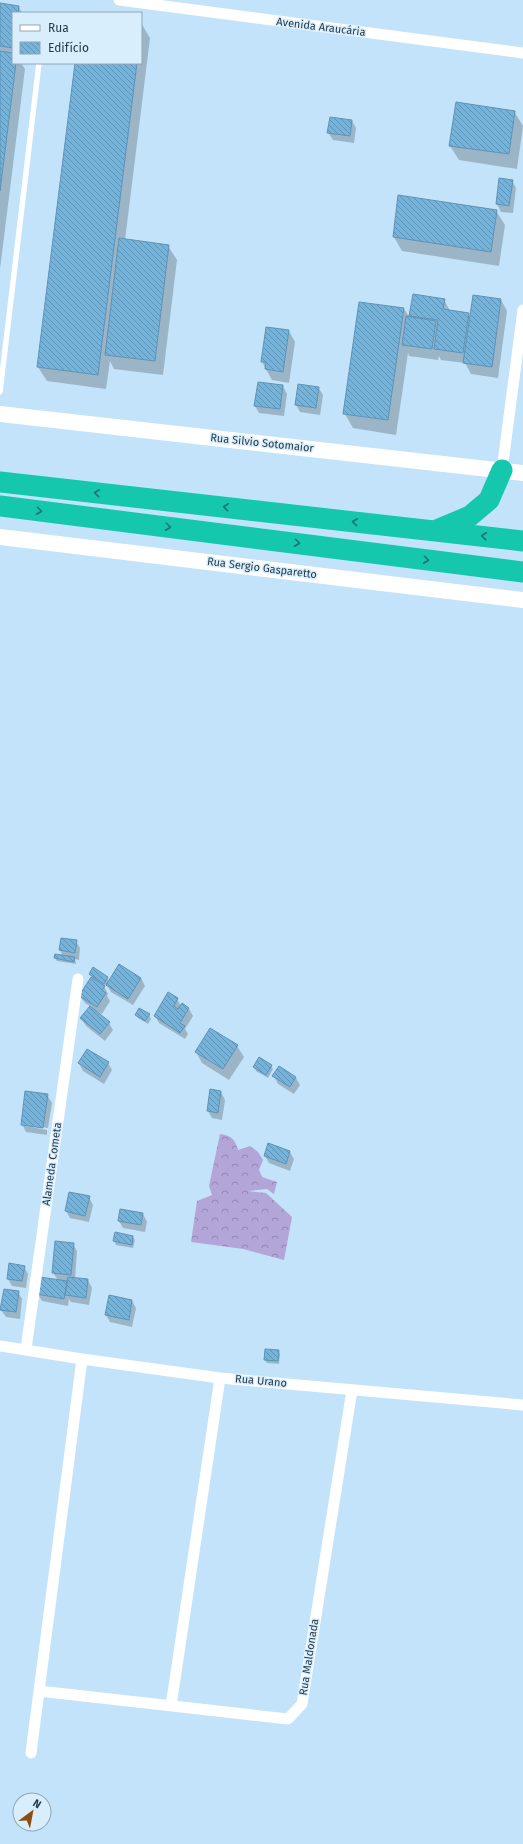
<svg xmlns="http://www.w3.org/2000/svg" width="523" height="1844" font-family="'Fira Sans',sans-serif">
  <defs>
    <pattern id="forest-crowns" width="20" height="18" patternUnits="userSpaceOnUse"><rect width="20" height="18" fill="#b4a5d8"/><path d="M2 6a3 3 0 1 1 6 0M12 15a3 3 0 1 1 6 0" fill="none" stroke="#9288b1"/></pattern>
    <pattern id="building-back-hatch" width="6" height="6" patternUnits="userSpaceOnUse"><rect width="6" height="6" fill="#74b3dc"/><path d="M-1 5l2 2M0 0l6 6M5-1l2 2" fill="none" stroke="#5f93b4"/></pattern>
  </defs>
  <rect width="100%" height="100%" fill="#c2e3f9"/>
  <path fill="url(#forest-crowns)" d="M220 1134C232 1136 235 1139 238 1150L250 1146 258 1152 263 1160 259 1170 262 1177 277 1182 274 1194 267 1189 248 1191 266 1193 292 1217 284 1260 243 1249 191 1242 197 1201 212 1195 209 1186Z"/>
  <path fill="#0003" d="M0 4 19 7 22 13H13V63H21L25 69 0 269Z
    M141 23 150 38 125 240 168 246 177 260 163 375 114 369 110 361 106 389 47 381 38 367 76 63H141Z
    M514 111 523 126 517 169 459 160 450 146Z
    M352 121 356 128 354 143 333 140 328 132Z
    M500 179 512 181 516 188 513 213 501 212 497 204Z
    M496 211 505 225 499 266 402 251 394 237Z
    M414 295 444 300 450 311 468 314 471 318 501 300 507 311 498 378 471 374 465 363 441 360 439 356 438 360 409 356 408 353 396 435 353 428 345 414 404 309 410 318Z
    M289 331 295 342 289 383 272 380 262 362Z
    M283 386 287 394 284 416 259 413 255 406Z
    M318 387 323 395 320 415 300 412 296 405Z
    M76 941 80 948 79 960 75 959 76 964 57 961 55 958 63 956 60 950Z
    M90 974 107 978 109 981 141 978 145 986 133 1005 111 992 107 985 106 986 103 984 108 994 107 996 110 1001 102 1014 96 1011V1012L109 1023 113 1030 105 1041 86 1026 81 1018 91 1007 85 1003 80 996 92 978Z
    M177 999 181 1006 182 1005 189 1009 193 1016 185 1029 188 1034 185 1039 159 1023 155 1016Z
    M136 1015H149L151 1019 148 1024 138 1018Z
    M237 1046 244 1057 229 1080 202 1063 196 1052Z
    M79 1063H108L112 1070 104 1084 83 1071Z
    M271 1066 273 1069 268 1078 256 1071 254 1067Z
    M279 1067 296 1078 300 1085 294 1094 278 1084 274 1076Z
    M221 1092 225 1100 222 1120 212 1118 208 1111Z
    M47 1095 52 1103 48 1128 25 1124V1126L47 1130V1135L26 1132 22 1124Z
    M290 1152 294 1159 290 1171 269 1163 265 1156Z
    M89 1197 93 1205 89 1222 70 1218 66 1211Z
    M143 1214 147 1222 145 1232 123 1228 119 1221Z
    M133 1237 135 1240 133 1248 116 1245 114 1241Z
    M73 1244 77 1251 75 1279 88 1280 92 1288 89 1305 71 1302 69 1299 68 1306 42 1301 38 1294 58 1280 53 1273Z
    M24 1267 28 1274 26 1288 12 1286 8 1279Z
    M18 1292 22 1299 20 1319 6 1317 1 1310Z
    M132 1301 136 1308 132 1327 110 1322 106 1315Z
    M278 1351 280 1354 279 1364 267 1363 265 1360Z"/>
  <path fill="url(#building-back-hatch)" stroke="#5f93b6" d="M0 3 19 6 18 13H13V48L0 46Z
    M0 51 13 53V63H16L0 191Z
    M75 63H137L98 375 37 367Z
    M456 102 515 111 509 154 449 146Z
    M330 117 352 120 350 136 327 133Z
    M499 178 513 180 509 206 496 204Z
    M398 195 497 210 491 252 393 237Z
    M119 238 169 245 155 361 105 355Z
    M413 294 445 299 443 309 469 313 463 353 434 349 438 320 409 316Z
    M473 295 501 299 492 367 463 363Z
    M359 302 404 308 388 420 343 414Z
    M406 316 436 321 432 349 402 345Z
    M266 327 289 330 283 372 265 369 266 362H261Z
    M258 382 283 385 280 409 254 406Z
    M298 384 319 387 316 408 295 405Z
    M61 938 77 940 75 953 59 950Z
    M55 954 75 957 74 962 54 958Z
    M119 964 141 978 128 999 106 985Z
    M93 967 108 977 104 984 89 974Z
    M91 977 105 986 102 990 106 993 97 1007 79 996Z
    M168 992 178 998 174 1006 178 1009 182 1003 189 1008 180 1023 185 1026 180 1033 154 1016Z
    M90 1006 110 1022 100 1034 80 1018Z
    M139 1008 150 1014 145 1021 135 1015Z
    M210 1028 238 1045 223 1069 195 1052Z
    M87 1049 109 1062 100 1077 78 1063Z
    M259 1057 272 1065 266 1075 253 1067Z
    M279 1066 296 1077 290 1087 272 1076Z
    M210 1089 221 1091 218 1113 207 1111Z
    M25 1091 48 1094 43 1128 21 1125Z
    M268 1143 290 1151 286 1164 264 1156Z
    M69 1192 90 1196 85 1216 65 1211Z
    M120 1209 143 1213 141 1225 118 1221Z
    M115 1232 133 1236 132 1245 113 1241Z
    M55 1241 74 1243 71 1275 52 1273Z
    M9 1263 25 1266 22 1281 7 1279Z
    M40 1277 67 1281 64 1299 37 1294Z
    M68 1277 88 1279 86 1298 65 1295Z
    M4 1289 19 1291 16 1312 0 1310Z
    M109 1295 132 1300 129 1320 105 1315Z
    M265 1349 279 1350 278 1361 264 1360Z"/>
  <g fill="none" stroke-linecap="round" stroke-linejoin="round">
    <path stroke="#fff" stroke-width="5.5" d="M0 392 39 63"/>
    <path stroke="#fff" stroke-width="11" d="M119 0 523 53
      M502 470 523 310
      M0 1346 82 1359 220 1378 523 1405
      M26 1349 78 979
      M39 1691 288 1719 302 1704 352 1390
      M171 1706 220 1378
      M31 1753 82 1359"/>
    <path stroke="#fff" stroke-width="16" d="M0 414 523 473
      M0 537 523 600"/>
    <path stroke="#14c7ad" stroke-width="21" d="M0 482 523 541
      M0 506 523 572
      M437 530 470 516 489 500 502 470"/>
  </g>
  <defs><path id="oneway-chevron" d="M-2-3.5L2.5 0L-2 3.5" fill="none" stroke-width="1.6" stroke-linecap="round" stroke-linejoin="round"/></defs>
  <g stroke="#1e7372">
    <use href="#oneway-chevron" transform="translate(97 493) rotate(-174)"/>
    <use href="#oneway-chevron" transform="translate(226 507) rotate(-174)"/>
    <use href="#oneway-chevron" transform="translate(39 511) rotate(7)"/>
    <use href="#oneway-chevron" transform="translate(355 522) rotate(-174)"/>
    <use href="#oneway-chevron" transform="translate(168 527) rotate(7)"/>
    <use href="#oneway-chevron" transform="translate(484 536) rotate(-174)"/>
    <use href="#oneway-chevron" transform="translate(297 543) rotate(7)"/>
    <use href="#oneway-chevron" transform="translate(426 560) rotate(7)"/>
  </g>
  <g text-anchor="middle" dominant-baseline="central" stroke-width="3" stroke-linejoin="round" paint-order="stroke">
    <g font-size="11" fill="#253b4a" stroke="#d9eefd">
      <text transform="translate(321 27) rotate(7)">Avenida Araucária</text>
      <text transform="translate(262 443) rotate(6)">Rua Silvio Sotomaior</text>
      <text transform="translate(262 568) rotate(7)">Rua Sergio Gasparetto</text>
      <text transform="translate(52 1164) rotate(-82)">Alameda Cometa</text>
      <text transform="translate(261 1381) rotate(5)">Rua Urano</text>
      <text transform="translate(309 1657) rotate(-81)">Rua Maldonada</text>
    </g>
  </g>
  <rect x="12" y="12" width="130" height="52" fill="#d9eefd" stroke="#91a6b5"/>
  <rect x="20" y="25" width="20" height="6" fill="#ffffff" stroke="#91a6b5"/>
  <text x="48" y="32" font-size="12" fill="#253b4a">Rua</text>
  <rect x="20" y="42" width="20" height="12" fill="url(#building-back-hatch)" stroke="#91a6b5"/>
  <text x="48" y="52" font-size="12" fill="#253b4a">Edifício</text>
  <g transform="translate(32 1812) rotate(32)"><circle r="19" fill="#d9eefd" stroke="#91a6b5"/>
  <path d="M0-3L7 15L0 10L-7 15Z" fill="#8b4d10"/>
  <text y="-6" font-size="11" font-weight="bold" text-anchor="middle" fill="#253b4a">N</text>
  </g>
</svg>
